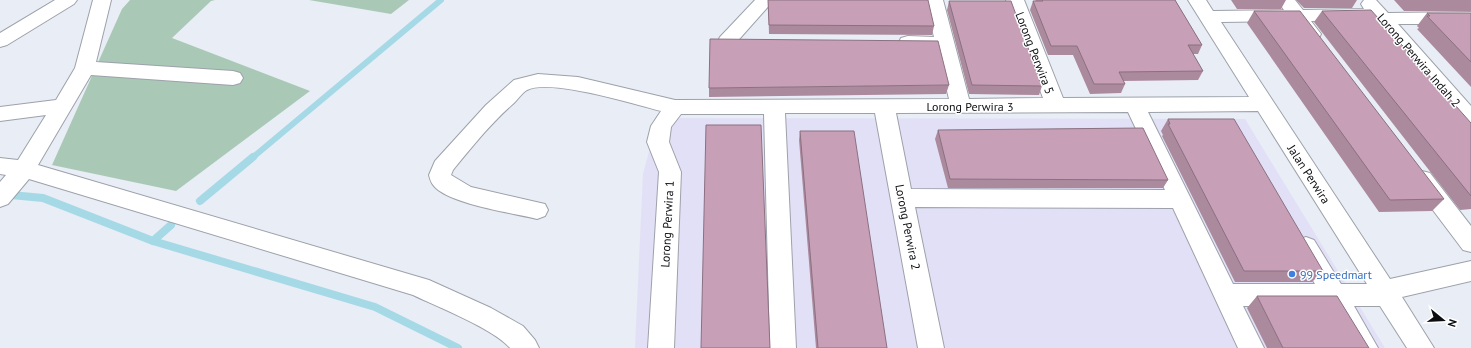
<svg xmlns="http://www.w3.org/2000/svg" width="1471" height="348" font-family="'PT Sans',sans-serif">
  <rect width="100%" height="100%" fill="#e8edf6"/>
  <path fill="#e2e0f6" d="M658 118 1245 119 1385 348H635L643 174Z"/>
  <path fill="#a9c9b6" d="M130 0H215L211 1 172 38 310 91 176 191 52 165 122 9Z
    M309 0H409L391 14Z"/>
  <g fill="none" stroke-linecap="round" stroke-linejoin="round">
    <path stroke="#a6d9e6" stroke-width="6" d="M252 158 441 0"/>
    <path stroke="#a6d9e6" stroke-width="8" d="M0 194 43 198 153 241 375 307 458 348
      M200 201 253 157
      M153 241 171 225"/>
    <defs>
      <path id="minor" d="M55 0H77L74 4 7 45 0 47V33Z
        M93 0H111L96 62 233 71 240 73 243 78 240 83 233 85 91 75 38 165 429 280 491 308 523 326 535 340 539 348H510C494 329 438 307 413 295L29 179 8 204 0 207V182L6 175 0 174V158L18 160 46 115 0 121V107L56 100 75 68Z
        M755 0H774L734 45 727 47 720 45 718 41 720 37Z
        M925 0H943L969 99 1043 98 1006 0H1024L1063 98 1249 97 1188 0H1206L1213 11 1284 10 1277 0H1295L1303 10 1364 9 1361 4 1364 0H1376L1388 13 1471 12V24H1398L1471 106V126L1464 124 1374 20 1311 21 1321 34 1319 38C1304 42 1300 31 1293 21L1221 22 1390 279 1471 261V281L1402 297 1434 348H1407L1380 306H1354L1378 348H1351L1327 306H1243L1264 348H1238L1173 208 915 207 944 348H918L875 113H785L796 348H770L764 114H681L671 127 669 142 681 172 674 348H648L659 172 647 142 651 126 661 111C635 104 549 78 527 90 522 93 518 99 514 103 491 123 472 147 453 170L451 175 471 187 545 204 548 210 545 216 537 219C513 213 449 204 434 186 431 183 430 179 429 175L435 161 486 105 514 80 538 74 578 77 675 100 949 99 937 49 901 46 899 42 901 38 908 36 934 37ZM1258 111 1367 284H1341L1314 240 1306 237 1298 240 1294 247 1315 284H1233L1148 112ZM1128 112 1165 190 911 189 896 113Z
        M1422 171 1430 173 1471 226V252L1463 250 1414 185 1411 179 1414 173Z"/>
    </defs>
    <use href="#minor" stroke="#9da1aa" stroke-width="2"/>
    <use href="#minor" fill="#fff" fill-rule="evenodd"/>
  </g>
  <path fill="#ab8a9d" d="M1035 0H1175L1202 45 1198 54H1193L1203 71 1198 80 1123 81 1125 84 1121 93 1090 94 1073 55H1048L1030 10 1033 1H1036Z
    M1231 0H1286L1281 9H1237Z
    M1296 0H1357L1352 8H1304Z
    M1394 0H1471V11H1404Z
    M768 1 934 26 932 35 769 34Z
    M949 1 1042 86 1039 95 969 94 947 10Z
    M1254 11 1444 199 1432 211 1379 212 1247 23Z
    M1322 11 1471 123V209L1460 210 1314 22Z
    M1427 13H1471V87L1417 29 1419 28 1417 26Z
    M949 85 946 94 709 97V88Z
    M1168 119 1323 271 1312 282H1235L1162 136 1163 135 1161 131Z
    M938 130 1168 180 1163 188H948L935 139Z
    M800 131 887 348H816L799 140Z
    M1257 296 1369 348H1267L1247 308Z"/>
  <path fill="#c7a0b7" stroke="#8b7080" d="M768 0H928L934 26 769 25Z
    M1042 0H1175L1202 45H1188L1203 71 1119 72 1125 84H1094L1077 46H1051L1033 1H1043Z
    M949 1H1011L1042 86 972 85Z
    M1371 10 1471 123V196L1322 11Z
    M1254 11H1300L1444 199 1390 200Z
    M1427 13H1471V62L1427 16H1430Z
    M710 39 938 41 949 85 709 88Z
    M1168 119H1234L1323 271H1244L1168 124H1170Z
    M706 125H761L770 348H701Z
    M1143 128 1168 180 950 179 938 130Z
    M800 131H854L887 348H818Z
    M1257 296H1337L1369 348H1283Z"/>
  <circle fill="#3f7fe0" stroke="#fff" stroke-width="1.5" cx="1292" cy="274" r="4"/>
  <g text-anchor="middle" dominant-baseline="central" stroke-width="3" stroke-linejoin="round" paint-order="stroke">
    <g font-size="12" fill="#0b0d10" stroke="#fff">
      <text transform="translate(1035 53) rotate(69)">Lorong Perwira 5</text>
      <text transform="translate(1419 60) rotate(49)">Lorong Perwira Indah 2</text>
      <text x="970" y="106">Lorong Perwira 3</text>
      <text transform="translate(1309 174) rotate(57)">Jalan Perwira</text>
      <text transform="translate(667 224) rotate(-87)">Lorong Perwira 1</text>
      <text transform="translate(908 227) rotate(79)">Lorong Perwira 2</text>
    </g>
    <g font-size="12" fill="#366cbe" stroke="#fff" text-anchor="start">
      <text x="1300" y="274">99 Speedmart</text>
    </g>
  </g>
  <g transform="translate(1443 320) rotate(108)" stroke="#ffffff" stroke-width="3" paint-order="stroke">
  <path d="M0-3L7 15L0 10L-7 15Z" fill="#0b0d10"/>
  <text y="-6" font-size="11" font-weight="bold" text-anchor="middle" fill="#0b0d10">N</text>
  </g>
</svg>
